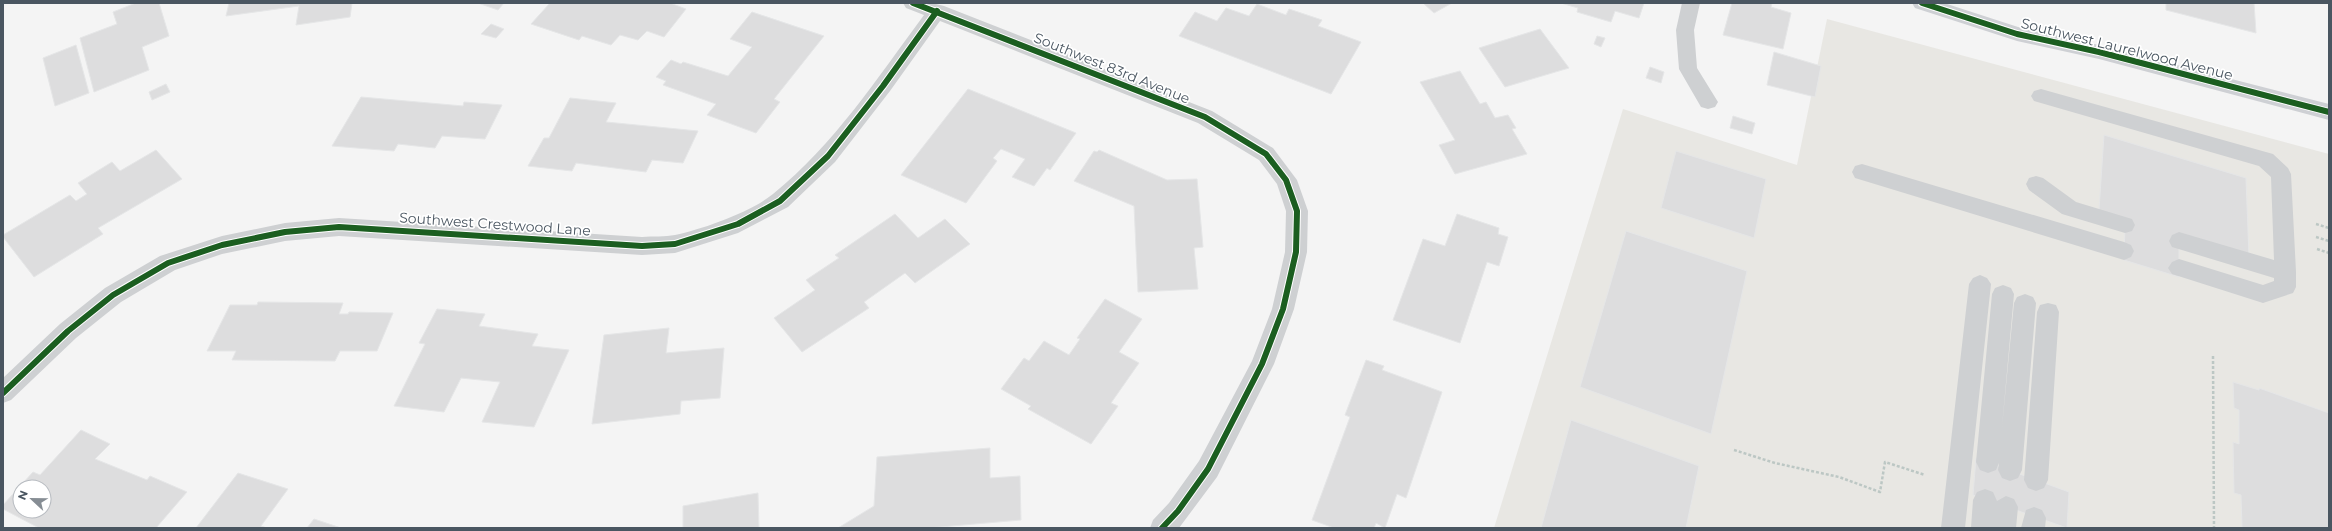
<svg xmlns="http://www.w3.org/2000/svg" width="2332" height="531" font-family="Montserrat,sans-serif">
  <rect width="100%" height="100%" fill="#f4f4f4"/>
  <path fill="#e8e7e3" d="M1827 19 2329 154V528H1494L1623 109 1797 165Z"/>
  <path fill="#ddddde" stroke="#e5e6e7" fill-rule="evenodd" d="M136 3H159L169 36 142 47 149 70 94 92 80 38 117 24 113 12Z
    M229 3H352L350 17 296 25 299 6 226 16Z
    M478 3H504L498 10Z
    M550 3H670L686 9 664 37 647 31 638 40 620 35 611 45 582 36 579 40 531 24Z
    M1423 3H1452L1434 13Z
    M1561 3H1644L1639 18 1615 11 1611 22 1577 12 1578 8Z
    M1732 3H1772L1771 7 1791 13 1783 49 1723 35Z
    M2166 3H2254L2256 33 2166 10Z
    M1257 4 1286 15 1289 9 1322 20 1318 26 1361 42 1331 94 1179 36 1195 12 1217 21 1226 8 1249 16Z
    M752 12 824 36 774 99 780 102 756 133 707 115 716 104 663 85 666 81 656 77 671 60 681 64 683 62 728 76 752 47 730 39Z
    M491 24 504 29 496 38 481 34Z
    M1540 29 1569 68 1505 87 1479 48Z
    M1597 36 1605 38 1601 47 1594 44Z
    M76 45 89 93 55 106 43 58Z
    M1774 52 1821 66 1815 97 1767 85Z
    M1650 67 1664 72 1661 83 1646 78Z
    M1460 71 1480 104 1486 102 1495 118 1508 115 1516 128 1512 129 1527 154 1455 174 1439 145 1455 140 1420 82Z
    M166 84 170 92 152 100 149 92Z
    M968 89 1076 133 1050 170 1047 168 1034 186 1012 177 1025 159 1001 149 993 158 997 161 966 203 901 175Z
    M361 97 463 106 464 102 502 105 485 139 442 136 435 148 398 144 394 151 332 146Z
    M570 98 616 103 606 122 698 131 683 163 652 160 646 172 576 163 572 171 528 166 544 138H549Z
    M1733 116 1755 123 1752 134 1730 128Z
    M2104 135 2246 178 2249 257 2179 241V277L2124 260 2125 225 2099 210Z
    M156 150 182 179 98 228 103 234 34 277 3 237V235L70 195 76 201 87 194 78 183 112 162 120 171Z
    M1099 150 1167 180 1197 179 1203 247 1194 248 1198 289 1138 292 1134 206 1074 181 1094 151 1097 152Z
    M1676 151 1766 179 1754 238 1661 208Z
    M895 214 918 238 945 219 970 244 915 283 905 273 864 302 869 308 802 352 774 318 815 290 806 280 839 258 835 255Z
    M1457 214 1499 228 1498 234 1508 237 1499 266 1487 262 1460 343 1393 320 1423 239 1445 246Z
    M1626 231 1747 271 1711 434 1580 387Z
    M1105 299 1142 319 1119 352 1139 363 1111 403 1118 406 1091 444 1028 409 1031 406 1001 389 1024 358 1029 361 1044 341 1069 355 1080 339 1077 338Z
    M258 302 343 303 339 314H348L349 312 393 313 377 351H340L335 361 232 360 236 351H207L230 305H257Z
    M437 309 485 314 479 326 538 334 532 346 569 350 534 427 482 422 500 382 461 378 444 412 394 406 425 344 419 343Z
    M669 328 666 353 724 348 720 398 681 401 680 414 592 424 604 335Z
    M1366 360 1384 366 1382 370 1442 392 1406 498 1397 494 1385 528 1376 523 1374 528H1334L1312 520 1350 417 1345 415Z
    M2233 382 2259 390V388L2329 413V528H2242L2241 495 2234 493 2233 442 2239 444V410L2234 408Z
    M1571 420 1699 466 1686 528H1541Z
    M81 430 110 444 95 459 147 480 150 476 187 492 156 528H39L3 509V505L33 472 40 475ZM20 487H44V511H20Z
    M990 448V478L1020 476 1021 520 929 528H838L874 506 877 457Z
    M1976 458 2069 492 2067 528 1973 495Z
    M238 473 288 489 261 526 267 528H196Z
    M758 493 759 528H683V506Z
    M314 519 341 528H307Z"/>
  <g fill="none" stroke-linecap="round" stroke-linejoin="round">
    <path stroke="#bcc7c4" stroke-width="2.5" stroke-dasharray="3 2" stroke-linecap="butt" d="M2316 224 2329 228
      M2316 237 2329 241
      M2317 249 2329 253
      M2213 356 2214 528
      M1734 450 1775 463 1839 477 1880 492 1885 462 1925 475"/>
    <path fill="#ced0d2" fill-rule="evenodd" d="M1682 3H1700L1694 30 1697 68 1718 102 1715 107 1708 109 1701 107 1679 69 1676 30Z
      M2041 89 2273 154 2288 168 2291 174 2296 272V287L2293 293 2263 303 2172 274 2168 268 2172 262 2179 259 2263 285 2274 281V278L2172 247 2169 241 2172 235 2179 232 2274 260 2271 177 2259 166 2034 101 2031 96 2034 91Z
      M1862 164 2124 242 2131 245 2134 251 2131 257 2124 260 1855 178 1852 172 1855 166Z
      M2036 176 2043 178 2076 202 2132 219 2135 225 2132 231 2125 233 2062 214 2029 190 2026 184 2029 178Z
      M1980 275 1987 278 1991 284 1965 528H1941L1969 284 1973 278Z
      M2003 285 2011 288 2014 294 2002 427 2014 303 2017 297 2025 294 2033 297 2036 303 2022 470 2018 478 2010 481 2002 478 1998 470 1999 463 1996 470 1988 473 1980 470 1976 462 1992 294 1995 288Z
      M2048 303 2056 305 2059 312 2048 480 2044 488 2036 491 2028 488 2024 480 2037 312 2040 305Z
      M1985 489 1993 492 1997 501 2006 496 2014 499 2018 507 2016 528H1971L1973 500 1977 492Z
      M2034 507 2042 510 2046 518 2045 528H2021L2026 510Z"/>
    <path fill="#ced0d2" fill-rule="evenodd" d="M903 3H932L944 6 1212 111 1273 148 1297 180 1308 211 1307 252 1294 309 1274 364 1217 477 1179 528H1150L1153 520 1169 503 1199 461 1252 361 1272 309 1285 252 1286 211 1277 184 1259 160 1198 123 940 21 890 91 835 162 788 207 738 233 675 253 642 255 339 236 285 241 222 254 175 270 121 302 76 338 11 400 3 403V378L60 324 105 288 160 256 222 236 285 223 339 218 642 237C653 236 665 237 675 235 703 229 751 212 773 194 834 145 878 77 924 15L906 8Z"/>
    <path fill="#ced0d4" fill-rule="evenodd" d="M1912 3H1944L2018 27 2099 45 2329 104V120L2099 59 2017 41 1915 8Z"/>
    <defs>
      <path id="cycleway" d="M913 3 1205 117 1266 154 1286 180 1297 211 1296 252 1283 309 1262 364 1208 469 1178 511 1162 528
        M1922 3 2017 34 2099 52 2329 112
        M3 393 68 331 113 295 168 263 222 245 285 232 339 227 642 246 675 244 738 224 780 201 828 156 883 86 937 11"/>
    </defs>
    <use href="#cycleway" stroke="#fff" stroke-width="8"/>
    <use href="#cycleway" stroke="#1b5e20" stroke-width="6"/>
  </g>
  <g text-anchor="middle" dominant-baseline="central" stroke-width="3.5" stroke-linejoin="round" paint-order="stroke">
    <g font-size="14" fill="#4a5661" stroke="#fff">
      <text transform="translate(2127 49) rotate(14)">Southwest Laurelwood Avenue</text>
      <text transform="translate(1112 68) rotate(22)">Southwest 83rd Avenue</text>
      <text transform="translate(495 224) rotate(4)">Southwest Crestwood Lane</text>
    </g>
  </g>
  <rect width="2332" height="531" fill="none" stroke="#4a5661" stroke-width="8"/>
  <g transform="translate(32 499) rotate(292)"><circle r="19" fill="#ffffff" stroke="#b7bbc0"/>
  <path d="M0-3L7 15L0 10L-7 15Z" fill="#868d94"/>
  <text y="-6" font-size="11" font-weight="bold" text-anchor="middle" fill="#4a5661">N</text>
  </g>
</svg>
